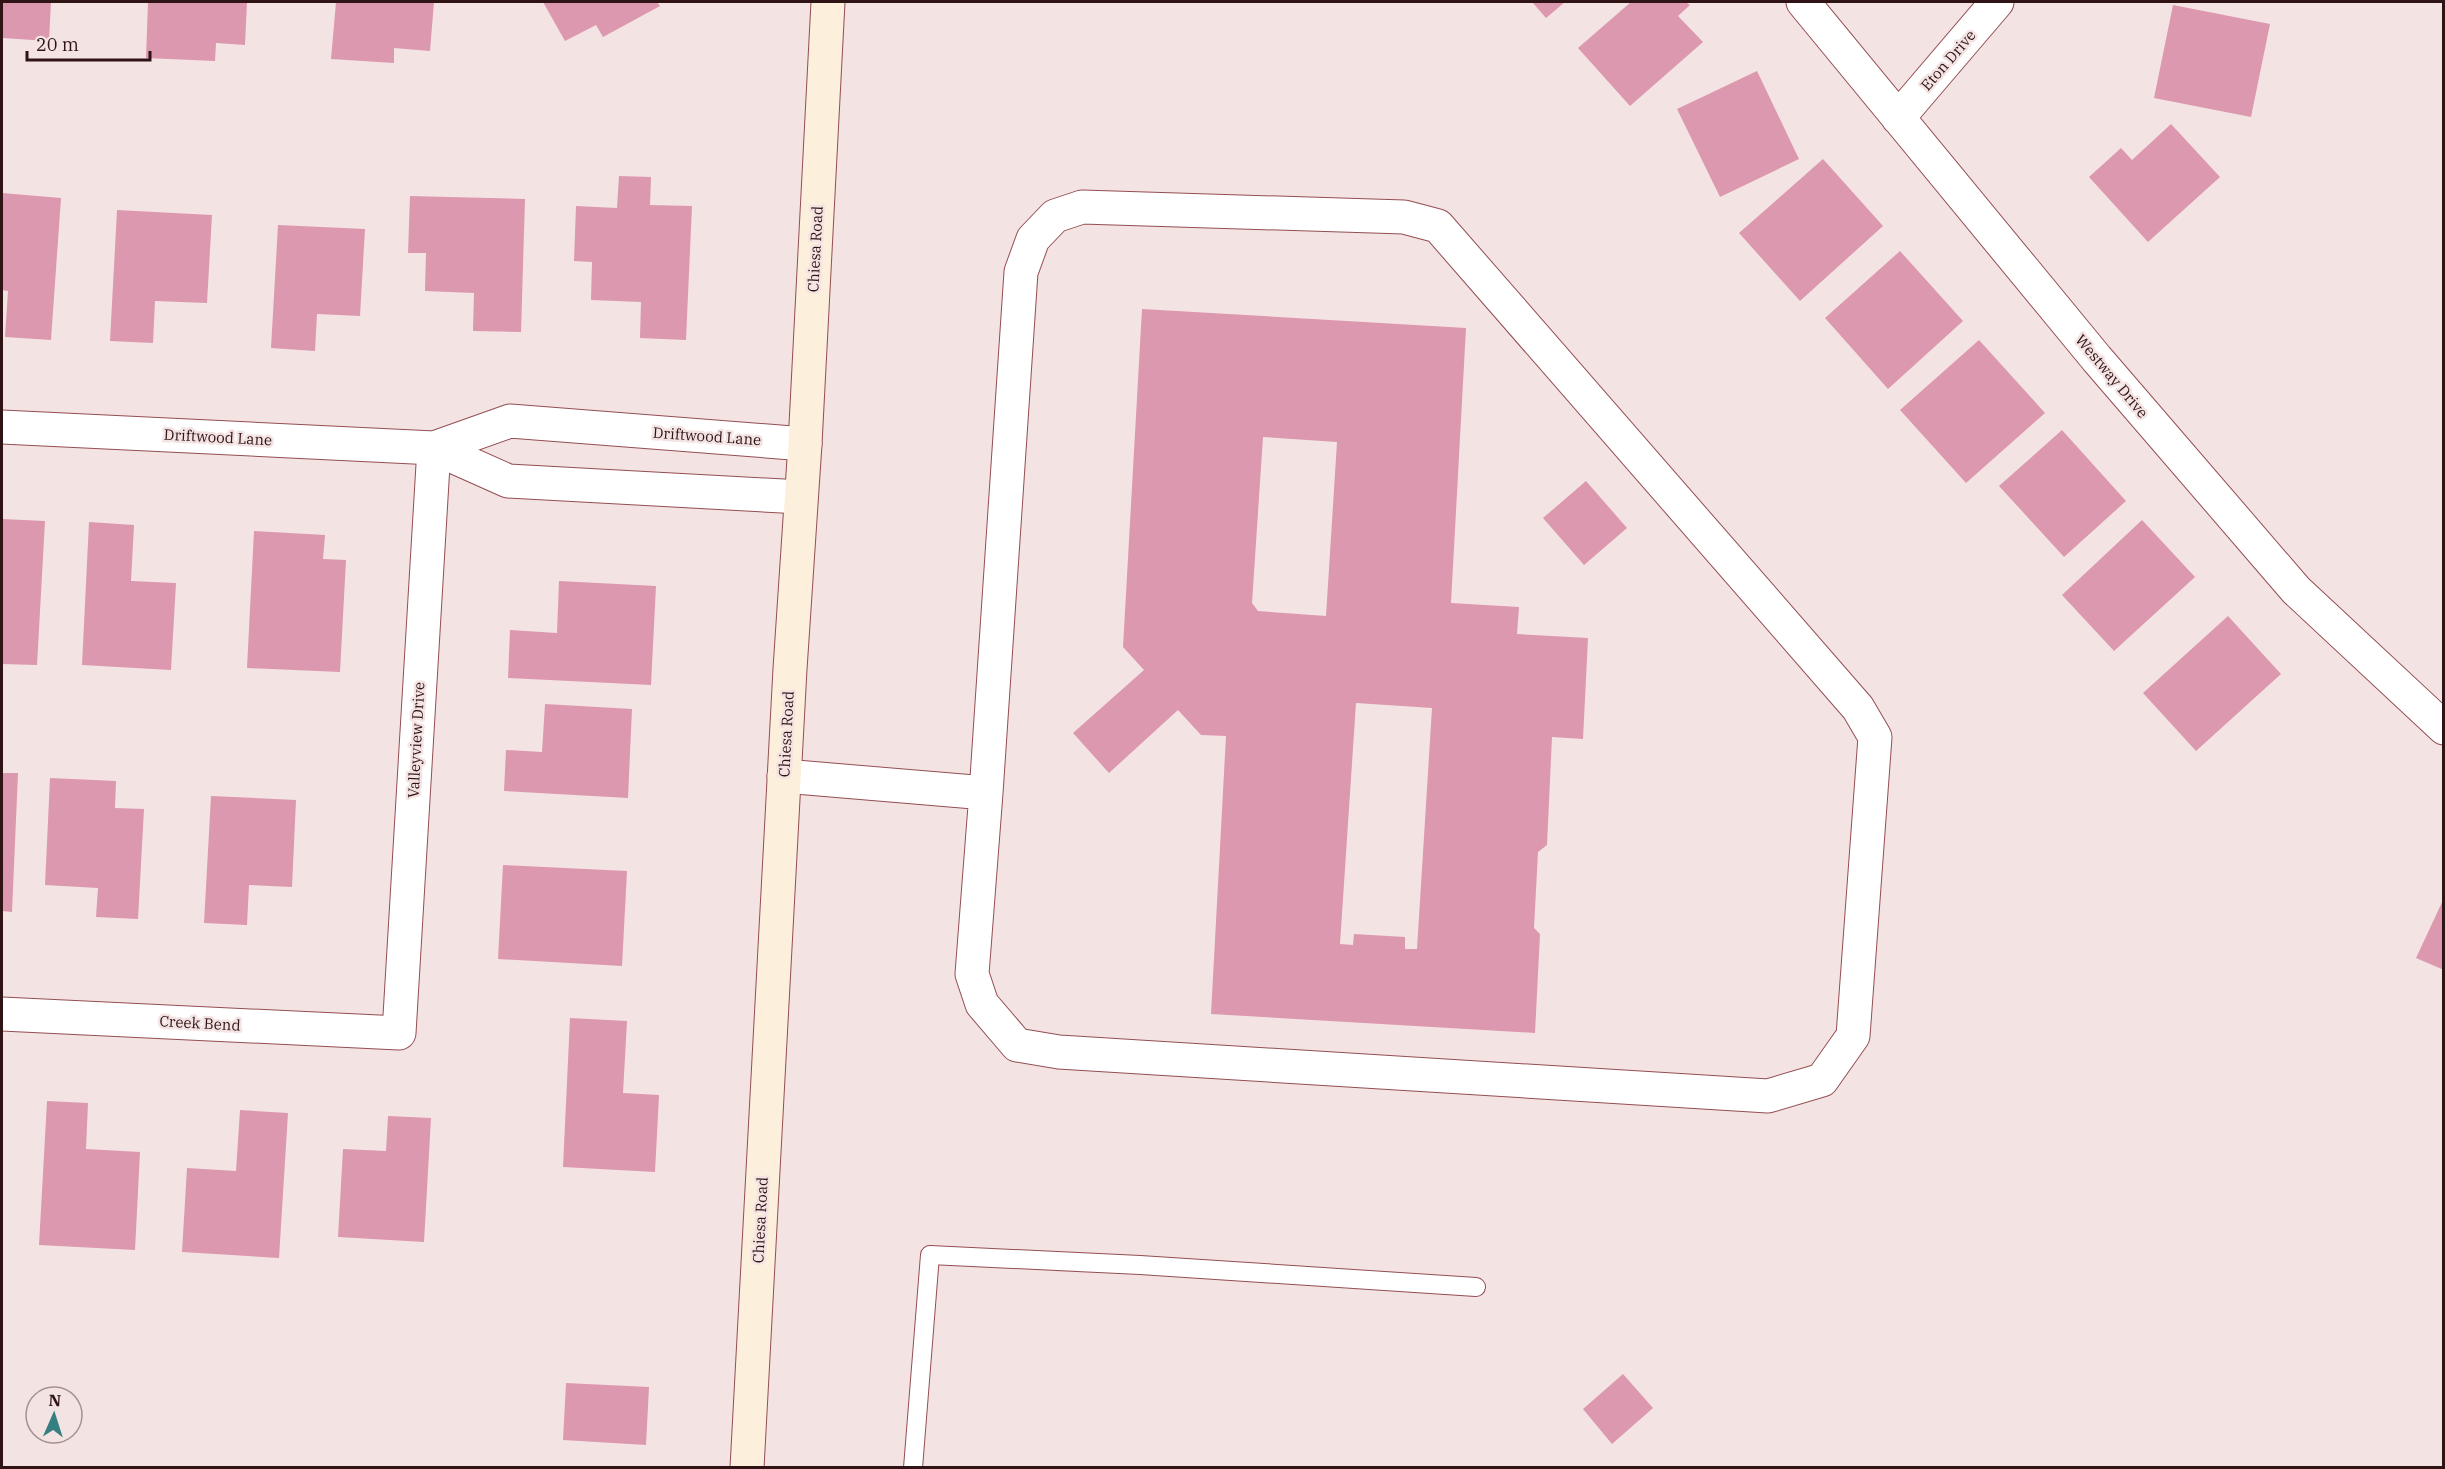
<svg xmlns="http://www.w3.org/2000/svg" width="2445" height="1469" font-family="'IBM Plex Serif',serif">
  <rect width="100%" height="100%" fill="#f4e3e3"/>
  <path fill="#dc98af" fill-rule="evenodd" d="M2 2H51L49 41 2 38Z
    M148 2H247L245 45 216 43 215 61 146 58Z
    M336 2H434L430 51 394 48V63L331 59Z
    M543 2H657L660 6 603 37 596 25 565 41Z
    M1532 2H1565L1546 18Z
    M1631 2H1686L1690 5 1678 16 1703 42 1630 106 1578 48Z
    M2173 5 2270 24 2251 117 2154 98Z
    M1757 71 1799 159 1720 197 1677 109Z
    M2171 124 2220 177 2148 242 2089 177 2121 148 2132 160Z
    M1823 159 1883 226 1800 301 1739 233Z
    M619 176 651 177 650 205 692 206 686 340 640 338 641 302 591 300 592 262 574 261 576 206 617 208Z
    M2 193 61 198 51 340 5 337 8 291 2 290Z
    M410 196 525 199 521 332 473 331 474 293 425 291 426 253H408Z
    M117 210 212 215 207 303 155 301 153 343 110 341Z
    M278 225 365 229 360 316 317 314 315 351 271 348Z
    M1900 251 1963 321 1888 389 1825 318Z
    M1142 309 1466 328 1451 603 1519 607 1517 634 1588 638 1583 739 1552 737 1547 845 1538 852 1534 928 1540 934 1535 1033 1211 1014 1226 736 1201 735 1178 710 1109 773 1073 733 1144 670 1123 647ZM1263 437 1337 442 1326 616 1258 611 1252 603ZM1356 703 1432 708 1417 949H1405V937L1354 934 1353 945 1340 944Z
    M1979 340 2045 413 1966 483 1900 410Z
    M2062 430 2126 501 2064 557 1999 486Z
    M1586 481 1627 528 1584 565 1543 518Z
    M2 519 45 521 37 665 2 664Z
    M2142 520 2195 577 2114 651 2062 595Z
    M89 522 134 525 131 581 176 583 171 670 82 665Z
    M254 531 325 535 323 559 346 560 340 672 247 668Z
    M559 581 656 586 651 685 508 678 510 630 557 633Z
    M2228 616 2281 674 2196 751 2143 693Z
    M545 704 632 709 628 798 504 791 506 750 542 752Z
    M2 773H18L12 912 2 911Z
    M50 778 116 781 115 808 144 809 138 919 96 917 98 888 45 885Z
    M211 796 296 800 292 887 249 885 247 925 204 923Z
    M503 865 627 871 622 966 498 959Z
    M2444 898V970L2416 958Z
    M570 1018 627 1021 623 1093 659 1095 655 1172 563 1167Z
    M47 1101 88 1103 86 1149 140 1152 135 1250 39 1245Z
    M240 1110 288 1113 279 1258 182 1252 187 1168 236 1171Z
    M388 1116 431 1118 424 1242 338 1237 343 1149 386 1151Z
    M1623 1374 1653 1408 1612 1444 1583 1409Z
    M566 1383 649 1387 646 1445 563 1440Z"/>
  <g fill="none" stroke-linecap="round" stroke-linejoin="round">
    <defs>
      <path id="lane" d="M913 1468 930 1255 1140 1265 1476 1287"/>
      <path id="street" d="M1803 2 2097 359 2296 590 2444 728
        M1898 118 1997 2
        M2 427 434 448 399 1033 2 1014
        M801 497 508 481 434 448 510 421 805 444
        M784 776 986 793 972 974 982 1004 1017 1045 1059 1052 1768 1096 1822 1080 1853 1036 1875 737 1858 708 1438 226 1404 217 1082 207 1055 216 1033 239 1021 272 986 793"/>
      <path id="secondary" d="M747 1468 790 669 805 444 828 2"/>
    </defs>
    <use href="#lane" stroke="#934e52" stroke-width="20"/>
    <use href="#street" stroke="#934e52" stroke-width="35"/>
    <use href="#secondary" stroke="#934e52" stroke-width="35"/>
    <use href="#lane" stroke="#fff" stroke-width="18"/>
    <use href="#street" stroke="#fff" stroke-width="33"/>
    <use href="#secondary" stroke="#fcefdc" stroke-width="33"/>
  </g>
  <g text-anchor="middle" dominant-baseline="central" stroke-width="5" stroke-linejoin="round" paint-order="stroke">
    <g font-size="15" fill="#301415" stroke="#f4e3e3">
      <text transform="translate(1948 60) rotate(-49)">Eton Drive</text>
      <text transform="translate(815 249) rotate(-87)">Chiesa Road</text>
      <text transform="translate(2112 376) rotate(50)">Westway Drive</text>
      <text transform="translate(707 436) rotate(4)">Driftwood Lane</text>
      <text transform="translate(218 437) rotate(3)">Driftwood Lane</text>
      <text transform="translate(786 734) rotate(-87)">Chiesa Road</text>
      <text transform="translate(416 740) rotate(-87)">Valleyview Drive</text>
      <text transform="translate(200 1023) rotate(3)">Creek Bend</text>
      <text transform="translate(760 1220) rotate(-87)">Chiesa Road</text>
    </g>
  </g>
  <rect width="2445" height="1469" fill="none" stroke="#301415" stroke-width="6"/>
  <g transform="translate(54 1415) rotate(3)"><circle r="28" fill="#f4e3e3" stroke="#a69091" stroke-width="1.5"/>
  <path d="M0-4.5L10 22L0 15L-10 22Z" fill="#367f81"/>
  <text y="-9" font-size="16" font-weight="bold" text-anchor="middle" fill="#301415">N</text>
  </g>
  <path d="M27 51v9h123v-9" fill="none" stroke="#301415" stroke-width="3"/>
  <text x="36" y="51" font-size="18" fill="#301415" stroke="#f4e3e3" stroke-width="4.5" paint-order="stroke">20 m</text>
</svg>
